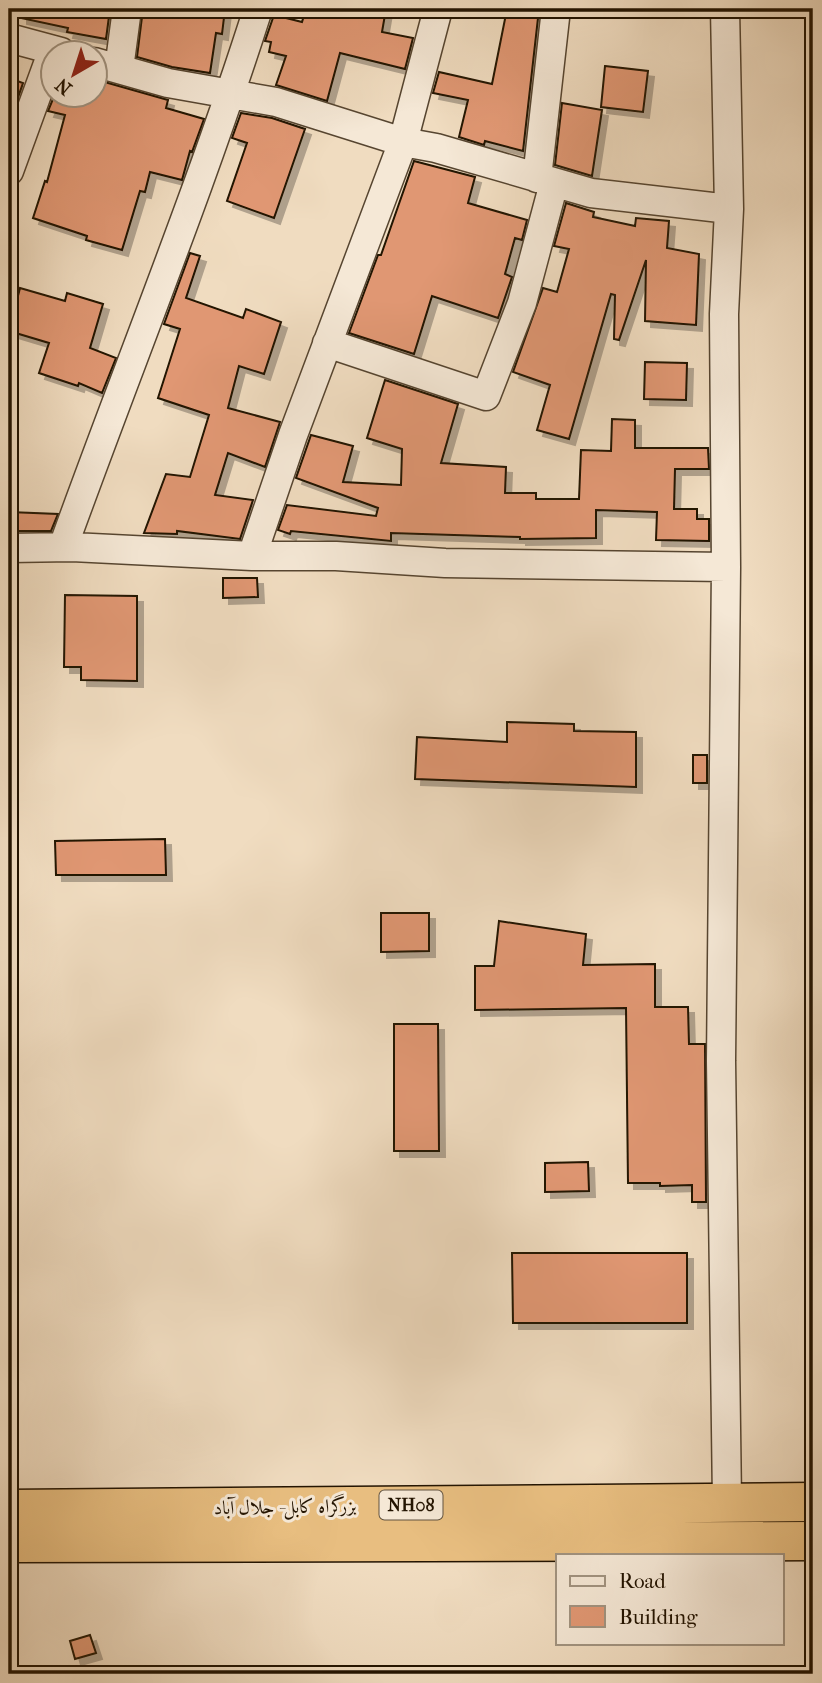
<svg xmlns="http://www.w3.org/2000/svg" width="822" height="1683" font-family="'IM FELL French Canon',Amiri,serif">
  <defs>
    <filter id="shadow"><feDropShadow dx="6" dy="6" stdDeviation="0" flood-color="#0004"/></filter>
  </defs>
  <rect width="100%" height="100%" fill="#f0dcc0"/>
  <filter id="stains"><feTurbulence type="fractalNoise" baseFrequency=".00286" numOctaves="4"/><feColorMatrix values="0 0 0 0 .2 0 0 0 0 .09 0 0 0 0 .02 0 0 0 .5 -.17"/></filter>
  <radialGradient id="worn" r=".72"><stop offset=".6" stop-color="#630" stop-opacity="0"/><stop offset="1" stop-color="#630" stop-opacity=".3"/></radialGradient>
  <path fill="#e09773" stroke="#221300" stroke-width="2" filter="url(#shadow)" d="M21 9H110L106 39 67 32 68 28 21 18Z
    M143 9H225L222 34 216 33 210 73 172 67 137 57Z
    M306 9H386L382 32 413 38 405 69 340 53 327 101 276 85 286 56 269 52 271 42 265 41 274 15 302 22Z
    M507 9H539L523 151 485 141 484 145 459 137 468 100 433 93 439 72 492 84Z
    M605 66 648 71 643 112 601 107Z
    M9 78 23 83 9 123Z
    M94 79 168 100 166 108 204 119 192 152 190 151 182 180 150 172 145 192 140 191 122 250 86 240 87 236 33 218 45 181 47 182 65 115 48 111 55 94H94Z
    M562 103 602 110 592 176 555 165Z
    M241 113 272 118 305 129 274 218 227 201 247 143 232 138Z
    M414 161 475 177 468 203 527 220 522 240 515 238 505 274 512 277 498 318 432 296 414 354 349 333 378 255H381Z
    M566 203 594 212 593 217 635 226 636 218 669 221 667 248 699 254 696 325 645 321 646 260 619 340 614 339 615 295 611 294 569 439 537 430 550 385 513 372 543 288 557 292 569 249 554 246Z
    M190 253 200 256 186 298 243 318 246 309 281 322 264 374 239 366 228 408 280 422 265 467 228 453 215 495 253 500 240 539 177 531V534L144 533 166 474 190 477 209 415 158 398 180 329 164 324Z
    M20 288 65 301 67 293 103 304 90 348 116 358 102 393 79 383 78 386 39 373 49 343 9 331Z
    M645 362 687 363 686 400 644 399Z
    M385 380 458 404 441 463 506 467 505 493H536V499H579L581 450 611 451 612 419 635 420V448H708L709 469H675L674 509H697V519H709V541L656 540 657 512 596 510V538L520 539V537L391 533V541L291 531 290 534 278 530 287 505 376 516 378 508 296 478 311 435 353 446 343 482 401 485 402 449 367 438Z
    M9 512 58 514 51 531H9Z
    M223 578H257L258 597 223 598Z
    M65 595 137 596V681L81 680V667H64Z
    M507 722 574 724V731L636 732V787L415 779 417 737 507 742Z
    M693 755H707V783H693Z
    M165 839 166 875H56L55 841Z
    M381 913H429V951L381 952Z
    M499 921 586 934 583 965 655 964V1007H688L689 1044H705L706 1202H692V1185L660 1186V1183H628L626 1008 475 1010V966H494Z
    M394 1024H438L439 1151H394Z
    M588 1162 589 1191 545 1192V1163Z
    M512 1253H687V1323H513Z
    M90 1635 96 1653 75 1659 70 1641Z"/>
  <g fill="none" stroke-linecap="round" stroke-linejoin="round">
    <defs>
      <path id="street" d="M9 38 61 52
        M94 62 168 83 276 102 403 142 436 148 591 193 729 209
        M119 69 127 9
        M9 171 53 50
        M537 178 556 9
        M327 343 486 396 522 303 554 183
        M63 547C128 367 200 191 258 9
        M9 548 72 547 252 556H336L445 563 726 567 724 314 729 209 725 9
        M252 556 293 435 403 142 438 9
        M726 567 721 1061 727 1501"/>
      <path id="highway" d="M9 1509 813 1502
        M9 1543 813 1541"/>
    </defs>
    <use href="#street" stroke="#564530" stroke-width="31"/>
    <use href="#highway" stroke="#221300" stroke-width="41"/>
    <use href="#street" stroke="#f5e8d6" stroke-width="28"/>
    <use href="#highway" stroke="#e8be80" stroke-width="38"/>
  </g>
  <g text-anchor="middle" dominant-baseline="central" stroke-width="6" stroke-linejoin="round" paint-order="stroke">
    <rect fill="#f5e8d6" stroke="#615340" stroke-width="2" x="379.5" y="1490.5" width="63" height="29" rx="5"/>
    <g font-size="18" font-weight="bold" fill="#221300">
      <text x="411" y="1505">NH08</text>
    </g>
    <g font-size="19" fill="#221300" stroke="#f5e8d6">
      <text transform="translate(285 1507) rotate(-1)">بزرگراه کابل- جلال آباد</text>
    </g>
  </g>
  <rect width="822" height="1683" fill="none" stroke="#f0dcc0" stroke-width="35"/>
  <rect x="10" y="10" width="801" height="1662" fill="none" stroke="#221300" stroke-width="3.5"/>
  <rect x="18" y="18" width="787" height="1648" fill="none" stroke="#221300" stroke-width="2"/>
  <rect x="556" y="1554" width="228" height="91" fill="#f5e8d6" stroke="#a19380" stroke-width="2"/>
  <rect x="570" y="1576" width="35" height="10" fill="#f5e8d6" stroke="#a19380" stroke-width="2"/>
  <text x="619" y="1588" font-size="21" fill="#221300">Road</text>
  <rect x="570" y="1606" width="35" height="21" fill="#e09773" stroke="#a19380" stroke-width="2"/>
  <text x="619" y="1624" font-size="21" fill="#221300">Building</text>
  <g transform="translate(74 74) rotate(219)"><circle r="33" fill="#f5e8d6" stroke="#a19380" stroke-width="2"/>
  <path d="M0-5L12 26L0 18L-12 26Z" fill="#8f2418"/>
  <text y="-10" font-size="19" font-weight="bold" text-anchor="middle" fill="#221300">N</text>
  </g>
  <rect width="100%" height="100%" filter="url(#stains)"/>
  <rect width="100%" height="100%" fill="url(#worn)"/>
</svg>
